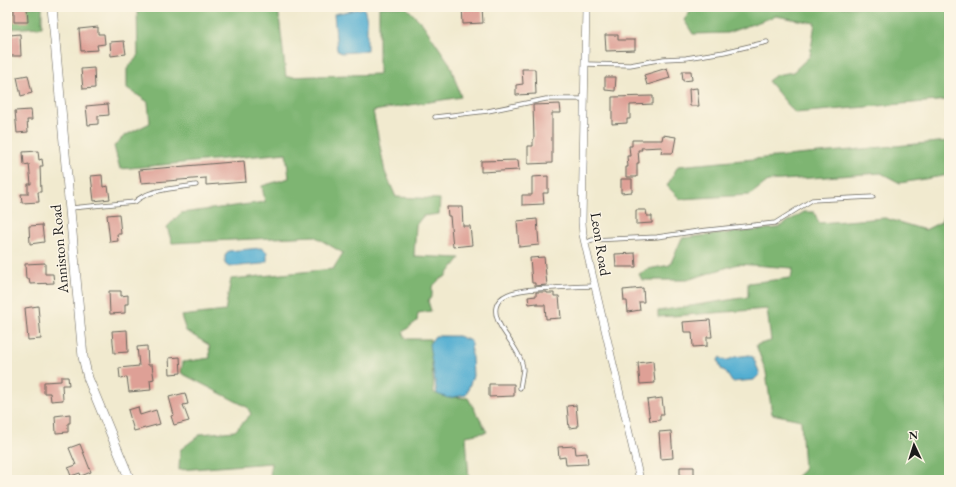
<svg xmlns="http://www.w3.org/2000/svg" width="956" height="487" font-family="'EB Garamond',serif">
  <rect width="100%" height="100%" fill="#fcf5e5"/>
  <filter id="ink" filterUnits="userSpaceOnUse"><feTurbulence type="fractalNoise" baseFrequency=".025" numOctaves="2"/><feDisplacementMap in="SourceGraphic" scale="8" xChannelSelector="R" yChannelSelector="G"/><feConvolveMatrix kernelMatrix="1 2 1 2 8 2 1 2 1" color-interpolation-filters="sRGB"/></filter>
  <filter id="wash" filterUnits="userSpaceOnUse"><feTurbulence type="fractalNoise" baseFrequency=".012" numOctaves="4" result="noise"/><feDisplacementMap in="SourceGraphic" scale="16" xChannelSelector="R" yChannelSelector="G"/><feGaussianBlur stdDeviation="0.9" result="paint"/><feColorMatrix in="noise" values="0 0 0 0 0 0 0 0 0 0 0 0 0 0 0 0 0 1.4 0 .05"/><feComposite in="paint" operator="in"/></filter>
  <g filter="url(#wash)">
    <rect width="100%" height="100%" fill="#f1eacf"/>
    <path fill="#7eb572" stroke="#4d6847" d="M7 7H42V27L7 29Z
      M137 7H278L286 77 379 74V7H406L422 23 450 64 461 97 373 111 385 172 396 197 440 199 439 214 423 216 416 225 414 256 460 258 445 277 440 279 432 287V296L428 301 431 311 418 313 417 321 403 332 406 339H430L434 393 450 397 468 398 487 432 466 436 469 480H270L271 463 179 470 180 450 201 434 235 431 251 414 247 407 181 373 183 362 210 358 209 345 186 331 181 316 225 311 231 279 333 269 343 253 314 236 172 243 167 227 181 213 265 202 262 186 289 178 286 153 120 169 114 146 124 136 150 123 148 102 127 88V69L138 56Z
      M694 7H949V100L795 113 768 81 776 75 793 72 810 56 815 23 776 16 727 33 693 34 684 20Z
      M949 141V175L900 183 881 173 768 181 750 195 680 199 667 186 678 166Z
      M949 199V480H793L804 470 801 420 772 414 766 372 756 345 771 341 767 309 658 317V311L748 297V283L791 278 793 268 738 264 687 280H642L639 274 648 269 670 265 682 238 777 228 804 212H814L819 223 885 218 925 230 941 222Z"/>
    <path fill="#53aed1" stroke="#386576" d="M364 8 367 20V51L341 53 337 50 334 14Z
      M261 248 267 252V261L261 264 229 267 225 264V256L228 251Z
      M435 336H458L471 341 473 376 466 395 448 398 437 394 429 344Z
      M749 355 753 357 760 374 754 380 732 382 725 371 721 369 718 360 720 357C726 363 729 359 735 357 739 356 745 356 749 355Z"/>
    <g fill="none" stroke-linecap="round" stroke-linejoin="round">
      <path stroke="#53aed1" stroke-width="2.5" d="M7 471 11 480"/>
    </g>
    <g id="blocks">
      <path fill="#dea096" d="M14 7H27L28 22H14Z
        M462 7H482L483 23 463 24Z
        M98 27V34H104L105 44 97 45 98 50 81 51 79 29Z
        M20 34 21 56H7V49H10V35Z
        M605 35H618V40H635V50L606 51Z
        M124 41 126 54 111 56 110 42Z
        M94 68 95 88 83 89 81 69Z
        M667 68 670 78 647 85 644 75Z
        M522 69H535L536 94 516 95V85L523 84Z
        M682 71H691L692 80 683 81Z
        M28 75 32 93 21 96 17 77Z
        M605 77H616L615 91 605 90Z
        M697 88 699 106H690L689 89Z
        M653 96V104L630 105V119H627V123L612 124V97Z
        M108 104 109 115 98 116V124L88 125 86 106Z
        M560 104 561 113H552V163L528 164V146H533V139H534L533 105Z
        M31 110 32 120H27L28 132 17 133 15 111Z
        M663 135 676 137 673 153H661L662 147 641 148 642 150H638L639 163H637V177H626V167H628L627 156H630L629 146H632V140H662Z
        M38 151 39 160 42 159 43 166H40L41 192H38L39 202 22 203 21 194H28V184H31L29 164 24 165 23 152Z
        M518 160 519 170 481 172V161Z
        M244 161 246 182 206 185V178L141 183 139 170Z
        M102 175 103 187 108 186 110 199 94 201 91 176Z
        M548 176V193H543L544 204 522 205V195H532V177Z
        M621 179H632V192L621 193Z
        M447 207H462L463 226H470L472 245 453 247 450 216H448Z
        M636 210H646L647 216H652V223L636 224Z
        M119 214 121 234H117L118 241 110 242 107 215Z
        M537 219 539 245 519 247 517 221Z
        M42 225 44 242 30 244 29 226Z
        M635 253 636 267H616L615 254Z
        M544 257 547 285 535 286V283H532L530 258Z
        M45 263V274H53L54 283 30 284 29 279H26L25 264Z
        M643 288 644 302H639L640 310 628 312 627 301H624L623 290Z
        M109 291H121V296L128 295V304H125V313L110 314Z
        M536 292H547V293H554V296H559L561 318 546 319 545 305H537V303L529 304 528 297 536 296Z
        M38 306 41 339 28 340 25 308Z
        M710 320 712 337H707V346L693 347 692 332H684L683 322Z
        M127 330 128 352 114 353 112 331Z
        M147 346 148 365H152L154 379 150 380 151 390 129 392 127 377 120 378 119 368 139 366 137 347Z
        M180 357 181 373 170 374 169 358Z
        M653 361 655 383 640 384 638 363Z
        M61 377H68L69 385H62L63 400 51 401 50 393H44V382L61 381Z
        M489 384H514V396L489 397Z
        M185 393 188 404 183 405 189 421 174 425 171 416 174 415 169 397Z
        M662 398 664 415H660V420L650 421 647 400Z
        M576 405 578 427 569 428 567 406Z
        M138 407 140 415 156 410 160 424 134 431 128 410Z
        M70 414V423H68V432L56 433 55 416Z
        M671 431 673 458 661 459 659 432Z
        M80 444 91 472 81 476 80 473 71 476 68 468 76 465 69 448Z
        M575 446 576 454 587 453 588 464 566 465 565 457 559 458 558 447Z
        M680 467H694V480H680Z"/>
    </g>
  </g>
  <g filter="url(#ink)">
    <use href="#blocks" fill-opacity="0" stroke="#67645b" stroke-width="1"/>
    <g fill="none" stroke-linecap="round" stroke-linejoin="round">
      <defs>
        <path id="service" d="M585 64 630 65 664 59 686 58 724 52 767 42
          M435 117 488 111 546 99H584
          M71 208 135 202C148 189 178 188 196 185
          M585 243 592 240 657 237 699 231 775 223 812 200 873 197
          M520 388C521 382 522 376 523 370 523 356 507 338 501 327 479 288 531 289 554 288 568 287 581 286 594 286"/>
        <path id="minor" d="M586 7 582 222 583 235 640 480"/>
        <path id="tertiary" d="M52 7 83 357 88 378 130 480"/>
      </defs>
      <use href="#service" stroke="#67645b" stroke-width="5"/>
      <use href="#minor" stroke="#67645b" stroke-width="8"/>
      <use href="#tertiary" stroke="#67645b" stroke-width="10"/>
      <use href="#service" stroke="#fff" stroke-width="3.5"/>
      <use href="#minor" stroke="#fff" stroke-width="7"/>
      <use href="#tertiary" stroke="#fff" stroke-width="9"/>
    </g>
  </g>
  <g text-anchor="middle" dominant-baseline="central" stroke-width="3" stroke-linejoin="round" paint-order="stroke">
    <g font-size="15" fill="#1c1c1c" stroke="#fcf5e5">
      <text transform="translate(601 244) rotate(81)">Leon Road</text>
      <text transform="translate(59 249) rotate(-95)">Anniston Road</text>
    </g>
  </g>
  <rect width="956" height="487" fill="none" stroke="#fcf5e5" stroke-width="24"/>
  <g transform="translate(914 445) rotate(356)" stroke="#fcf5e5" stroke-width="3" paint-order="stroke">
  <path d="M0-3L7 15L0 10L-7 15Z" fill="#1c1c1c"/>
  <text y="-6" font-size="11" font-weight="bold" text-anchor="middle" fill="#1c1c1c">N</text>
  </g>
</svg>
